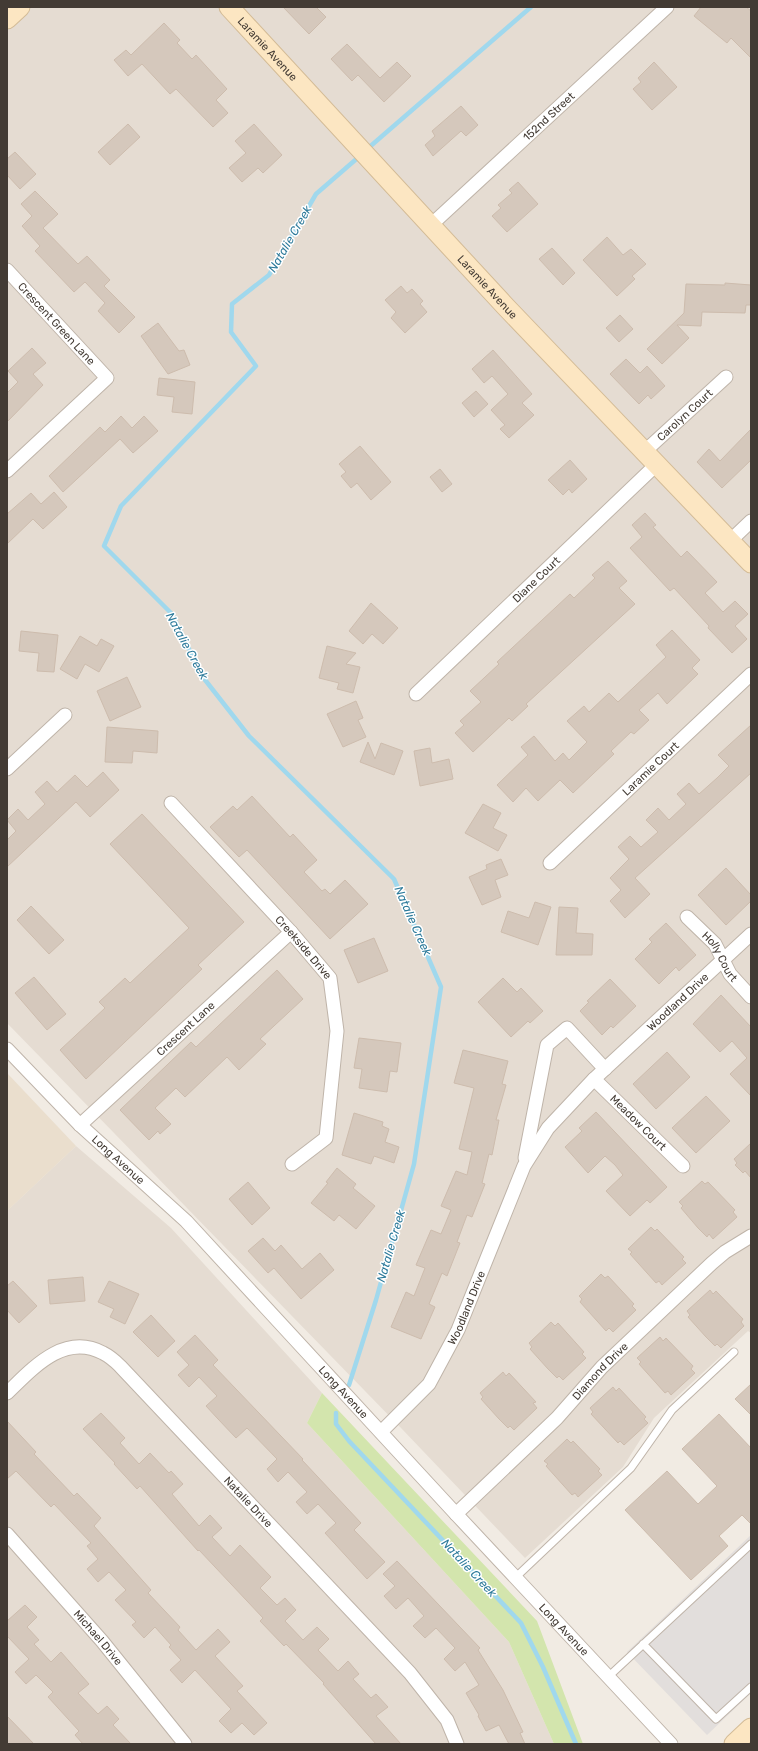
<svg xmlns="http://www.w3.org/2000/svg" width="758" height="1751" font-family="Rubik,sans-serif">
  <rect width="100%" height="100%" fill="#f1ebe3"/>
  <path fill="#e5dcd2" d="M7 7H751V1333L748 1331 654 1418 623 1467 525 1558 402 1429 7 1023Z
    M76 1146 171 1228 322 1393 307 1423 509 1642 554 1744H7V1211Z"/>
  <path fill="#eadecd" d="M7 1073 76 1146 7 1211Z"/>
  <path fill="#d3e5ad" d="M322 1393 537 1621 583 1744H554L509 1642 307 1423Z"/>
  <path fill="#e2dedc" d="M751 1535V1693L707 1735 627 1652Z"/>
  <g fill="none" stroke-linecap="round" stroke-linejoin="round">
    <path stroke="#a0d8ed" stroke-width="4.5" d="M366 150 531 7
      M349 1385 376 1300 414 1164 441 987 394 879 249 736 202 676 172 614 104 546 121 506 256 366 231 332 232 304 269 275 316 194 361 155
      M336 1413V1424L349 1441 521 1623 543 1667 576 1744"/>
  </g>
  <path fill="#d5c8bc" stroke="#cdbcad" d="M283 7H316L326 17 309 34Z
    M701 7H746L751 11V58L731 38 727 43 694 16Z
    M164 23 180 40 177 43 192 59 196 55 227 89 216 100 228 113 213 127 176 89 170 94 142 64 128 76 114 60 126 50 131 55Z
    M347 44 380 78 397 62 411 76 384 102 358 75 352 81 331 59Z
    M654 62 677 87 652 110 633 89 641 82 638 78Z
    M461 106 478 125 466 136 461 131 433 156 425 145 435 136 432 131Z
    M128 124 140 137 110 165 98 152Z
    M254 124 282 155 263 173 258 168 242 182 229 168 246 153 235 141Z
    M15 152 36 174 20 189 7 175V159Z
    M518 182 538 204 507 232 492 216 501 208 498 205 512 193 509 190Z
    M35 191 58 214 43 228 78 264 87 256 110 280 104 286 135 317 119 333 98 311 105 303 85 282 74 292 35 251 40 246 22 226 32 216 21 204Z
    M607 237 623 255 631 249 646 264 632 276 635 279 617 296 583 260Z
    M552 248 575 273 563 285 539 259Z
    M725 283 751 285V305H746L745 313 702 312 701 326 677 325 689 338 662 364 647 349 684 313 686 284 725 285Z
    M401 286 407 293 412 289 423 301 420 304 427 312 405 333 391 318 396 312 385 300Z
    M620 315 633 329 619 342 606 328Z
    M158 323 179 351 184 350 190 365 168 374 141 336Z
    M32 348 46 363 33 374 43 385 7 422V393L18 382 8 371Z
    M493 350 532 394 522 403 534 415 509 438 500 429 505 425 491 410 508 394 492 376 484 383 472 369Z
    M626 359 640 373 647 366 665 386 651 399 648 395 639 404 610 374Z
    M159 378 195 382 192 414 172 412 174 397 157 395Z
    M476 391 488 404 474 417 462 403Z
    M121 416 132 428 144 416 158 431 133 453 120 439 63 492 49 476 100 427 105 432Z
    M751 429V460L722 488 697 462 709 449 720 461Z
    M360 446 391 482 371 500 357 483 351 488 341 476 346 472 339 464Z
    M570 460 587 479 572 493 569 489 563 495 548 480Z
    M440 469 452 484 442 492 430 477Z
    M54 492 67 507 43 529 33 519 7 544V514L31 493 41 504Z
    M645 513 656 525 653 527 681 557 687 551 717 582 705 593 723 612 735 601 748 614 735 626 747 639 732 653 708 628 709 626 674 588 670 591 630 548 642 537 632 525Z
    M608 561 627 581 619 588 635 604 526 704 528 706 512 721 509 718 473 752 455 733 464 725 460 721 481 702 470 691 499 664 497 662 570 594 574 598 595 578 592 575Z
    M371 603 398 628 383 644 372 634 363 644 349 631Z
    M672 630 700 660 692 668 698 674 667 704 658 693 639 710 649 720 634 734 631 732 611 751 614 754 573 793 560 780 538 801 526 788 513 802 497 785 528 755 521 747 534 736 555 761 563 753 569 760 587 742 567 721 584 706 589 712 609 693 618 702 666 657 656 645Z
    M21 631 58 635 54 672 37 671 39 653 19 651Z
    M80 636 97 646 101 639 114 646 99 672 85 664 77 679 60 669Z
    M327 646 356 653 346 664 360 667 353 693 337 689 339 683 319 678Z
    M127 677 141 707 110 721 97 691Z
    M356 701 363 718 358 720 366 737 343 747 327 714Z
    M751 725V773L635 878 650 894 625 918 610 901 621 890 610 878 629 859 618 847 630 836 641 847 658 832 646 820 658 808 669 820 686 804 677 794 689 783 699 794 717 778 729 766 718 755Z
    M107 727 158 731 157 753 133 751 132 763 105 762Z
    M368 742 375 759 381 743 403 751 394 775 360 762Z
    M430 748 432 763 449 759 453 779 420 786 414 751Z
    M103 772 119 790 90 817 76 802 7 867V840L16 831 7 820 18 809 28 820 45 804 35 792 47 781 57 792 75 775 87 787Z
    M252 796 290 837 293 834 317 860 304 872 322 891 325 889 330 894 345 880 368 904 330 939 247 850 239 857 210 827 233 806 237 810Z
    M483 804 501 813 493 828 507 835 498 851 465 833Z
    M142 814 244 922 198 965 202 969 86 1079 60 1050 105 1008 99 1002 125 978 130 983 189 928 110 844Z
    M501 859 508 875 495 880 501 897 482 905 469 877 487 869 486 865Z
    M726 868 751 895V901L726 925 698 895Z
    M535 902 551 907 538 945 501 932 508 911 529 918Z
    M31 906 64 940 49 954 17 920Z
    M559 907 578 908 576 933 593 934 592 955H556Z
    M666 923 696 955 679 971 676 967 659 984 635 959 652 942 649 939Z
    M374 938 388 971 358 983 344 950Z
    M277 970 303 999 260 1039 266 1044 239 1070 227 1057 185 1097 176 1088 155 1108 171 1124 160 1134 158 1131 149 1140 120 1110 191 1042 196 1047Z
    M34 977 66 1014 47 1030 15 993Z
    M503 978 517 992 521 988 543 1011 530 1023 528 1021 511 1037 478 1002Z
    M610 979 636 1006 613 1028 611 1026 602 1035 580 1011 589 1002 587 1001Z
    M721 995 751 1027V1096L730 1074 747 1058 732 1041 720 1052 693 1024Z
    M359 1038 401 1043 397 1072 390 1071 387 1092 359 1088 362 1069 354 1068Z
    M463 1050 508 1061 502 1084 506 1085 496 1120H499L492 1155 489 1154 482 1183 485 1184 472 1217 467 1215 457 1242 460 1243 447 1276 442 1273 429 1304 435 1307 421 1339 391 1327 406 1292 414 1296 425 1268 416 1265 431 1230 441 1234 451 1210 441 1206 456 1171 467 1175 472 1152 459 1149 474 1088 454 1083Z
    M667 1052 690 1077 656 1109 633 1084Z
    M706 1096 730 1121 696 1153 672 1128Z
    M596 1112 667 1187 650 1203 647 1200 630 1216 606 1191 623 1175 615 1165 605 1156 588 1173 565 1147 582 1131 579 1128Z
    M354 1113 383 1122 382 1126 389 1129 385 1142 399 1147 394 1163 374 1156 371 1164 342 1155Z
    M751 1143V1178L745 1171 743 1173 735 1165 737 1163 734 1159Z
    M337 1168 356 1184 353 1188 375 1206 356 1229 339 1215 334 1221 311 1203 328 1183 326 1182Z
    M702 1181 705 1184 708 1182 735 1210 733 1212 737 1217 713 1239 709 1234 707 1237 698 1228 681 1208 683 1206 679 1202Z
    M248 1182 270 1208 252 1225 229 1199Z
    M651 1227 655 1231 657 1229 684 1257 682 1259 686 1263 662 1285 659 1281 656 1283 630 1254 632 1252 628 1249Z
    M263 1238 275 1251 281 1245 302 1269 320 1253 334 1270 301 1299 274 1268 268 1273 248 1251Z
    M601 1274 605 1278 608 1276 634 1304 632 1306 636 1310 613 1332 609 1328 606 1331 580 1302 582 1299 579 1296Z
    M83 1277 85 1301 50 1304 48 1280Z
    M13 1281 37 1306 19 1323 7 1310V1286Z
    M109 1281 139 1294 125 1324 110 1317 114 1309 98 1302Z
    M710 1290 713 1294 716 1291 743 1319 741 1322 744 1326 721 1348 717 1344 715 1346 706 1337 688 1317 690 1315 687 1311Z
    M151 1315 175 1341 158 1357 133 1332Z
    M551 1322 555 1326 558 1323 584 1352 582 1354 586 1358 563 1380 559 1376 557 1378 548 1369 530 1349 532 1347 529 1343Z
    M195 1335 218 1360 213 1365 303 1459 302 1460 361 1523 354 1530 385 1562 367 1579 325 1533 336 1523 318 1504 307 1514 296 1502 307 1492 288 1472 278 1482 267 1469 277 1459 247 1428 236 1438 218 1419 206 1406 217 1396 199 1377 189 1387 178 1375 189 1365 177 1352Z
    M660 1337 663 1341 666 1338 693 1366 691 1369 695 1373 671 1395 668 1391 665 1393 639 1364 641 1362 637 1358Z
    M503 1372 506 1376 509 1373 536 1402 533 1403 537 1408 514 1430 510 1426 508 1428 499 1419 481 1399 483 1397 480 1393Z
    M751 1384V1415L735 1399Z
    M613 1387 616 1391 619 1388 646 1417 644 1419 648 1423 624 1445 620 1441 618 1443 591 1414 593 1412 590 1408Z
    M101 1413 125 1438 120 1443 139 1464 150 1453 169 1473 171 1471 183 1484 172 1494 199 1526 210 1515 222 1528 212 1537 230 1556 240 1545 271 1577 260 1588 277 1605 285 1598 296 1610 285 1621 303 1640 317 1627 329 1639 318 1650 338 1671 348 1661 359 1674 353 1679 371 1698 376 1694 388 1707 376 1716 401 1744H376L323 1684 324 1683 286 1644 284 1646 260 1621 263 1618 199 1550 198 1551 140 1486 137 1489 114 1464 115 1463 83 1429Z
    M719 1414 751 1448V1524L742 1515 719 1536 728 1546 691 1580 625 1510 667 1471 698 1504 717 1486 682 1449Z
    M7 1421 36 1452 34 1454 74 1496 77 1493 101 1518 94 1526 151 1590 148 1593 180 1627 178 1630 196 1650 218 1629 230 1642 215 1656 243 1686 237 1691 267 1723 254 1735 242 1723 231 1733 219 1721 231 1709 195 1670 182 1683 170 1670 181 1660 169 1647 171 1645 155 1627 144 1638 132 1625 136 1622 115 1600 126 1590 109 1572 98 1582 87 1569 98 1559 87 1546 91 1543 54 1504 51 1507 16 1471 7 1479Z
    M567 1439 571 1443 573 1441 600 1469 598 1471 602 1475 578 1497 575 1493 572 1495 546 1466 548 1464 544 1461Z
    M397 1561 480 1648 478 1650 503 1690 523 1732 520 1733 525 1744H509L499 1725 486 1731 478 1716 479 1715 466 1693 479 1685 465 1662 455 1671 444 1659 455 1648 436 1628 425 1638 413 1626 424 1616 408 1598 396 1609 384 1596 395 1586 383 1574Z
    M25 1605 37 1617 27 1627 39 1640 34 1644 51 1662 61 1652 89 1684 78 1693 98 1714 107 1706 119 1719 113 1725 131 1744H83L75 1735 79 1731 48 1697 53 1692 36 1675 26 1684 15 1672 29 1659 7 1636V1621Z
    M7 1716 34 1744H7Z"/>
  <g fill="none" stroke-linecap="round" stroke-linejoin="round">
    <defs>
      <path id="lane" d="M516 1577 631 1468 672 1410 734 1352
        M643 1644 716 1719 751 1687
        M608 1677 751 1544"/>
      <g id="street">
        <path id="s1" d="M431 225 667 7"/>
        <path id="s2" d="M7 270 107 378 7 471"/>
        <path id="s3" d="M644 452 726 377"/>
        <path d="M730 541 751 521"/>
        <path id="s4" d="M416 694 656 465"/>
        <path d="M7 769 65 715"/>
        <path id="s5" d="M171 803 291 932 330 978 337 1031 326 1138 292 1164"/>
        <path id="s6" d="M550 863 751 674"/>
        <path id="s7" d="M687 917 715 944 730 974 751 997"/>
        <path id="s8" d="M7 1049 80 1125 186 1221 456 1514 671 1744"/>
        <path id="s9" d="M594 1079 683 1166"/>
        <path id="s10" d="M80 1125 291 932"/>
        <path d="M525 1158 547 1045 567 1028 605 1069"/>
        <path id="s11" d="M7 1393C32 1369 64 1332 103 1353 109 1356 115 1361 120 1366L410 1673 447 1720 457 1744"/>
        <path id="s12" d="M381 1432 429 1384 458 1330 524 1166 548 1128 594 1079 751 934"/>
        <path id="s13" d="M456 1514 557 1418 602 1367 712 1263 725 1252 751 1236"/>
        <path id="s14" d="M7 1534 102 1641 185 1744"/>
      </g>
      <g id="secondary">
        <path id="s15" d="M229 7 506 307 751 563"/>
        <path d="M7 19 20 7"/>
        <path d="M734 1744 751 1728"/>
      </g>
    </defs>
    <use href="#lane" stroke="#bfb4a9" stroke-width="9"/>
    <use href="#street" stroke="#bfb4a9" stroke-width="15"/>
    <use href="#secondary" stroke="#d3bb96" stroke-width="21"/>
    <use href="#lane" stroke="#fff" stroke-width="7"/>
    <use href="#street" stroke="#fff" stroke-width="13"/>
    <use href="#secondary" stroke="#fce6c2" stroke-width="19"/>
  </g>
  <g text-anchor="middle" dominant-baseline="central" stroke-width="3" stroke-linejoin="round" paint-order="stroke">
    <g font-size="11" fill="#433b34" stroke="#fff">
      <text stroke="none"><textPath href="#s15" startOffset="57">Laramie Avenue</textPath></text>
      <text stroke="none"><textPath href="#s1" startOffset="160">152nd Street</textPath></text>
      <text stroke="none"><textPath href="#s15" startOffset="381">Laramie Avenue</textPath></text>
      <text stroke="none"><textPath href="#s2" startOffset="73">Crescent Green Lane</textPath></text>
      <text stroke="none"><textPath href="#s3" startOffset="55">Carolyn Court</textPath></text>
      <text stroke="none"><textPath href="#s4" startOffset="166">Diane Court</textPath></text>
      <text stroke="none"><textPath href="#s6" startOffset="138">Laramie Court</textPath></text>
      <text stroke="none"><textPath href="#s5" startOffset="196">Creekside Drive</textPath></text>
      <text stroke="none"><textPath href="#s7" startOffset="52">Holly Court</textPath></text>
      <text stroke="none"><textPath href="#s12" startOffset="532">Woodland Drive</textPath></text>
      <text stroke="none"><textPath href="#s10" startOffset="143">Crescent Lane</textPath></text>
      <text stroke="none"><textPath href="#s9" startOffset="62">Meadow Court</textPath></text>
      <text stroke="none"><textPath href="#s8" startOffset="157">Long Avenue</textPath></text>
      <text stroke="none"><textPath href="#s12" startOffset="153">Woodland Drive</textPath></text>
      <text stroke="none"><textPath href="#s13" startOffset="203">Diamond Drive</textPath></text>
      <text stroke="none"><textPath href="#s8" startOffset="481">Long Avenue</textPath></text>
      <text stroke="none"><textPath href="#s11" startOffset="321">Natalie Drive</textPath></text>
      <text stroke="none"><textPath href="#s8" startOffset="805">Long Avenue</textPath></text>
      <text stroke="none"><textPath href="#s14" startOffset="138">Michael Drive</textPath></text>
    </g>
    <g font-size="12" font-style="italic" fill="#2e7b9b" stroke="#fff">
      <text transform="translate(290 239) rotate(-60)">Natalie Creek</text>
      <text transform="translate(187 646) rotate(61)">Natalie Creek</text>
      <text transform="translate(413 921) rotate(66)">Natalie Creek</text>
      <text transform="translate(391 1246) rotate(-74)">Natalie Creek</text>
      <text transform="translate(469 1568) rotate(47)">Natalie Creek</text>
    </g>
  </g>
  <rect width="758" height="1751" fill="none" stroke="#433b34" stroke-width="16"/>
</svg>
